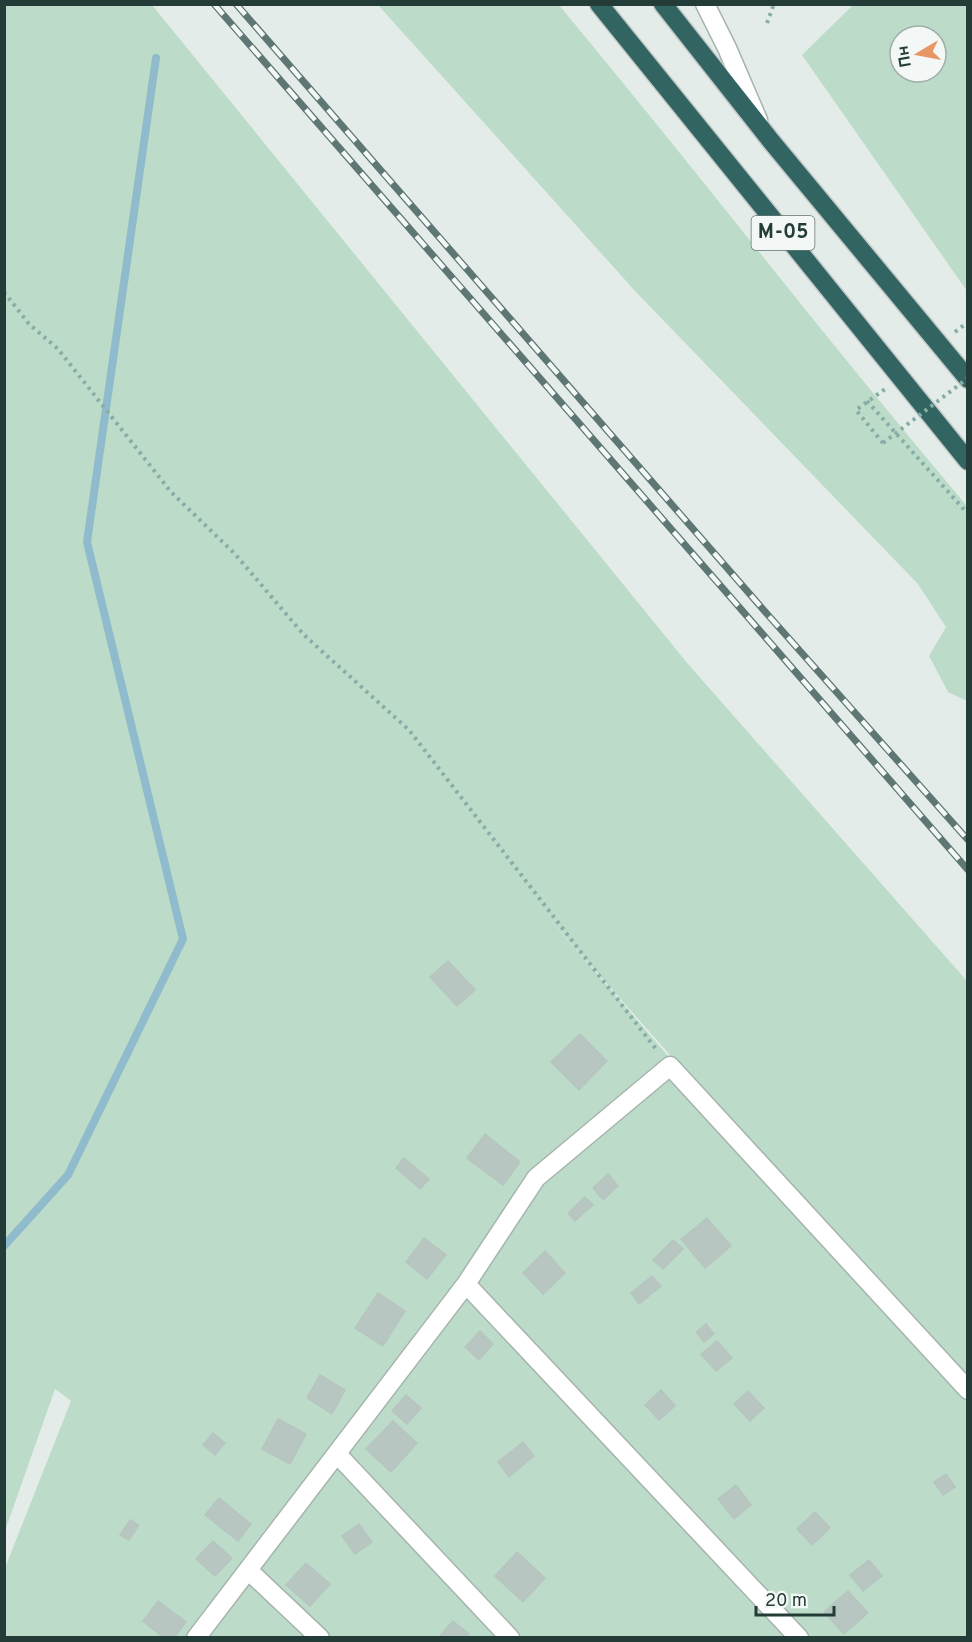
<svg xmlns="http://www.w3.org/2000/svg" width="972" height="1642" font-family="Overpass,sans-serif">
  <rect width="100%" height="100%" fill="#e3ece9"/>
  <path fill="#bddbc9" fill-rule="evenodd" d="M5 5H152L688 664 967 981V1391L540 908 967 1401V1637H5V1568L71 1401 55 1389 5 1531Z
    M378 5H559C697 171 828 342 967 506V701L948 692 929 656 946 627 918 584 636 292Z
    M853 5H967V291L802 55ZM900 36H936V72H900Z"/>
  <g fill="none" stroke-linecap="round" stroke-linejoin="round">
    <path stroke="#8fbbcc" stroke-width="8" d="M4 1246 68 1175 183 939 87 542 156 58"/>
  </g>
  <path fill="#b8c6c2" stroke="#b6c5c0" stroke-width="1.5" d="M448 961 475 990 457 1006 430 977Z
    M580 1034 607 1061 579 1090 551 1062Z
    M485 1134 520 1162 503 1185 467 1158Z
    M404 1158 429 1179 420 1189 396 1168Z
    M608 1174 618 1186 603 1200 593 1188Z
    M585 1197 593 1205 575 1221 568 1213Z
    M707 1218 731 1246 705 1268 681 1239Z
    M424 1238 446 1255 427 1279 406 1262Z
    M673 1240 683 1249 663 1269 653 1260Z
    M545 1251 565 1273 543 1294 523 1273Z
    M652 1276 661 1286 639 1304 631 1293Z
    M378 1293 405 1311 383 1346 355 1328Z
    M706 1324 714 1334 704 1342 696 1332Z
    M480 1331 493 1344 479 1360 465 1347Z
    M717 1341 732 1358 716 1371 701 1354Z
    M320 1375 345 1390 332 1414 307 1398Z
    M661 1390 675 1406 659 1420 645 1405Z
    M748 1391 764 1408 750 1421 734 1404Z
    M406 1395 421 1408 407 1424 392 1411Z
    M278 1419 306 1434 290 1464 262 1449Z
    M393 1421 417 1443 391 1472 366 1449Z
    M213 1433 225 1443 215 1455 203 1445Z
    M523 1442 534 1456 509 1477 498 1462Z
    M946 1474 955 1487 943 1495 934 1482Z
    M736 1485 751 1505 734 1519 718 1499Z
    M219 1498 251 1524 238 1541 205 1515Z
    M815 1512 830 1528 812 1545 797 1529Z
    M130 1520 139 1525 129 1540 120 1535Z
    M359 1524 372 1542 355 1554 342 1536Z
    M213 1541 232 1558 215 1576 196 1559Z
    M517 1552 545 1578 523 1602 495 1576Z
    M869 1560 882 1576 863 1591 850 1575Z
    M306 1563 330 1584 310 1606 286 1585Z
    M848 1591 868 1613 844 1634 824 1612Z
    M158 1601 186 1622 174 1638H164L143 1621Z
    M453 1621 469 1634 465 1638H438Z"/>
  <g fill="none" stroke-linecap="round" stroke-linejoin="round">
    <defs>
      <path id="minor" d="M705 4 727 48 758 120
        M466 1284 799 1638
        M337 1454 510 1638
        M248 1570 320 1638
        M196 1638 466 1284 536 1178 670 1066 968 1390"/>
      <path id="highway" d="M599 4 968 461
        M663 4 771 141 968 379"/>
    </defs>
    <use href="#minor" stroke="#a6b4b0" stroke-width="21"/>
    <use href="#highway" stroke="#c2c8c7" stroke-width="21"/>
    <path stroke="#86ada6" stroke-width="4" stroke-dasharray="3 4.5" stroke-linecap="butt" d="M767 23 774 4
      M4 292 29 324 58 349 171 492 235 554 304 635 409 730 656 1049
      M955 332 968 322
      M867 401 968 514
      M883 443 856 410 885 389"/>
    <use href="#minor" stroke="#fff" stroke-width="18"/>
    <use href="#highway" stroke="#326562" stroke-width="18"/>
    <defs>
      <path id="rail" d="M214 4 968 870
        M236 4 768 615 968 840"/>
    </defs>
    <use href="#rail" stroke="#5e7774" stroke-width="7"/>
    <use href="#rail" stroke="#f3f8f6" stroke-width="4.5" stroke-dasharray="14" stroke-linecap="butt"/>
    <path stroke="#86ada6" stroke-width="4" stroke-dasharray="3 4.5" stroke-linecap="butt" d="M883 443 968 378"/>
  </g>
  <g text-anchor="middle" dominant-baseline="central" stroke-width="5" stroke-linejoin="round" paint-order="stroke">
    <rect fill="#f3f8f6" stroke="#627471" stroke-width="1.5" x="751.5" y="216" width="63" height="34" rx="4.5"/>
    <g font-size="20" font-weight="bold" fill="#243c38">
      <text x="783" y="233">М-05</text>
    </g>
  </g>
  <rect width="972" height="1642" fill="none" stroke="#243c38" stroke-width="12"/>
  <g transform="translate(918 54) rotate(260)"><circle r="28" fill="#f3f8f6" stroke="#a0adaa" stroke-width="1.5"/>
  <path d="M0-4.5L10 22L0 15L-10 22Z" fill="#e79665"/>
  <text y="-9" font-size="16" font-weight="bold" text-anchor="middle" fill="#243c38">Пн</text>
  </g>
  <path d="M756 1606v9h78v-9" fill="none" stroke="#243c38" stroke-width="3"/>
  <text x="765" y="1606" font-size="18" fill="#243c38" stroke="#f3f8f6" stroke-width="4.5" paint-order="stroke">20 m</text>
</svg>
